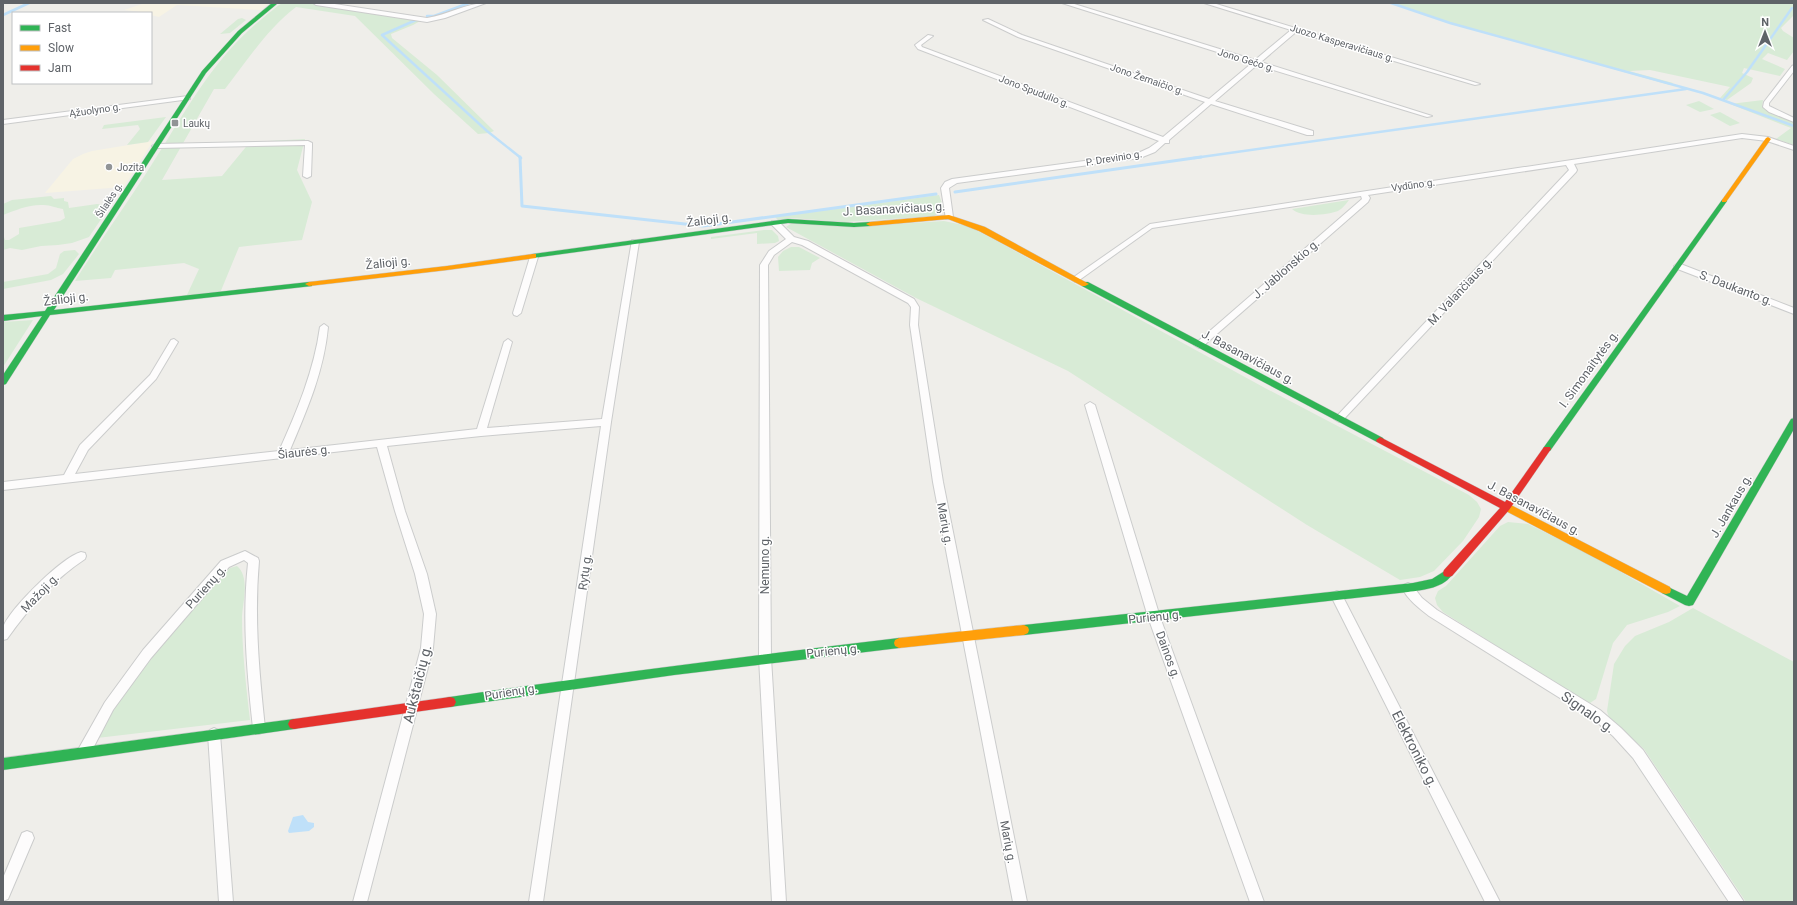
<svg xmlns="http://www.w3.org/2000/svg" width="1797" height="905" font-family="Roboto,sans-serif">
  <rect width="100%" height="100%" fill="#efeeea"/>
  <path fill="#f7f3e4" d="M145 3H269L261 10 177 5 159 17 151 15V13L124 10Z
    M153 141 124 187 45 193 73 159 83 154 92 151Z"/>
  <path fill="#d8ebd6" d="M282 3H306L422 20 413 25 391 34 392 38 437 75 494 131 489 133 478 134 434 94 355 16 296 7C267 29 247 61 225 89H214L162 180 222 176 250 142 305 139 297 170 312 202 302 240 239 247 220 293 186 297 199 269 184 263 115 270 111 278 75 281C98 244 123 209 147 172 182 118 212 58 263 18 269 13 276 7 282 3Z
    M1391 3H1794V15L1781 28 1783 31 1794 38V51L1787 60 1768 53 1762 59 1785 69 1780 76 1744 68 1742 73 1753 78 1751 83 1727 100 1720 98 1730 87 1650 70 1629 71 1673 83 1670 85 1450 23Z
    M242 18 246 20 230 33 220 34 238 19Z
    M1763 100 1762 107 1767 111 1794 122V145L1776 139 1791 128 1730 104Z
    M1699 101 1714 109 1700 112 1686 105Z
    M1720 112 1740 123 1730 126 1710 115Z
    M166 117 148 142 127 145 140 129 138 125 102 129 104 125Z
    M939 195 943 206V210L934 216 845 222 792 218 778 220 775 217Z
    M51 196 54 199 64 198V201L68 202 69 208 97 204 110 206 89 237 72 243 58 245 41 246 22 250 10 248 3 250V234L5 240H9L19 234V228L60 221 65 218 63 209C56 208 50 205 44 205 29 204 16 210 3 215V204L12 200Z
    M1349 200C1346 204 1342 209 1338 211 1326 215 1302 218 1292 209Z
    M944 221 968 226 993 239 1265 388 1469 495 1477 502 1481 509 1479 517 1463 541 1434 571 1420 577 1400 580 1307 525 1068 371 916 298 786 227 792 223 850 227Z
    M764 230H772L778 236 779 241 775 243 757 244V233L711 239V237Z
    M791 247H799L820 258 812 263 810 270 779 271 778 257 783 251Z
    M75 250 79 254 63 274 51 280 3 289V282L48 274 56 268 60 254 64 251Z
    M33 320 3 367V322Z
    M1508 522 1528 524 1591 555 1680 606 1668 612 1627 625 1613 643 1596 699 1590 703 1577 697 1443 612 1437 605 1435 598 1438 591 1446 586 1500 526Z
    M237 566C250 577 243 601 242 616 242 651 246 685 250 720L97 738 125 690 165 638 219 578 230 568Z
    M1693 608 1794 662V902H1746L1644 749 1609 718 1607 711 1614 664 1625 646 1635 636 1669 622Z"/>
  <path fill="#bfe0f9" d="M303 815 308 822 314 823V827L309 831 289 833 288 831 293 817Z"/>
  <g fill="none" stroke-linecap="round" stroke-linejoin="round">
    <path stroke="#bfe0f9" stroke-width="2.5" d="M1391 3 1450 23 1703 93 1794 126
      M3 15 29 3
      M427 16H434L469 3
      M416 20 382 35 487 131 521 158
      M1723 100 1747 72 1792 8
      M1194 158 1686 89"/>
    <path stroke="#bfe0f9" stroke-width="3" d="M520 157 522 206 703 226 936 194
      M955 192 1201 157"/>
    <defs>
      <path id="street" d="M313 3H328L427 18C447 15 466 3 486 3L445 18 427 22 316 5Z
        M1062 3H1071L1255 60 1291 30 1204 3H1213L1480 84 1475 85 1296 32 1261 62 1432 116 1427 117 1257 65 1215 101 1313 131V135H1307L1211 104 1169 140V143H1165L1155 152 1140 158 957 183 949 188 953 217 952 219H946L941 188 945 182 952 179 1136 154 1149 148 1159 141 918 49 915 45 928 35 933 36 921 45 922 47 1163 137 1205 102 1018 37 983 20 988 19 1022 35 1209 99 1252 63Z
        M1794 65V71L1769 103V106L1794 118V122L1769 112 1763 107 1764 102 1792 66Z
        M188 96 190 97V99L3 124V120Z
        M1742 134 1768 137 1794 146V150L1767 141 1742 138 1574 164 1577 170 1576 172 1342 421 1339 422 1334 419 1336 417 1569 170 1566 165 1368 195 1370 198 1368 202 1202 347 1199 348 1194 345 1196 343 1362 199 1361 196 1152 228 1078 281 1075 282 1071 279 1150 224Z
        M308 141 312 143V147L311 176 307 178 303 176 305 145 156 148 152 146 156 144Z
        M772 221H778L794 237 808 241 914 299 919 307 918 325 943 482 1027 902H1013L933 482 910 325 911 307 908 303 802 245 792 242 774 255 768 265 771 658 786 902H772L759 658 760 265 769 251 786 239 772 225Z
        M632 240H635L639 242 611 422 543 902H529L601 426 481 436 387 446 405 511 427 574 436 614 433 648 367 902H353L421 648 424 614 415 574 395 511 377 447 3 490V482L64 475 80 445 150 375 171 340 174 339 178 342 156 379 88 450 75 474 279 451C297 411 314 371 320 327L324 324 328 327C324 371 307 410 290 450L477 429 504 342 508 339 512 342 487 428 602 419Z
        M534 254 538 257 521 313 517 316 514 315 513 313 530 257Z
        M1678 263 1794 308V314L1675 268 1674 266Z
        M1090 402 1095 405 1160 617 1264 902H1250L1148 617 1085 405Z
        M245 551 258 558 259 561C254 618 259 671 265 728L263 732 259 734 255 732 253 728C247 673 242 618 248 563L244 560 229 567 151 658 113 710 89 756 84 758 79 756 78 752 79 748 105 702 143 650 221 561Z
        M81 552 85 553 86 556 85 559C53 580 29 608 7 639L3 640C3 636 2 629 4 625 13 606 61 558 81 552Z
        M1408 583 1412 585 1422 598 1437 610 1600 710 1621 728 1643 750 1744 902H1729L1633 758 1613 736 1592 718 1429 616C1419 608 1408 600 1402 588L1404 585Z
        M1337 591 1341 593 1500 902H1485L1331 596 1333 593Z
        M214 728 218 730 220 734 233 902H219L208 734 210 730Z
        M27 831 32 833 34 838 8 899 3 901V878L22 833Z"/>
      <path id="fast" d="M272 3H278L242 33 206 73 54 310 309 282H312V286L50 315 6 384 3 385V375L42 316 3 321V315L45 311 202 71 238 31Z
        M1724 199 1727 201 1550 451H1544L1543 449 1544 447 1722 200Z
        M788 219 854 223 870 222 874 224 870 226 854 227 788 223 533 258 529 256 533 254Z
        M1082 282H1088L1383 438 1384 440 1383 442H1377L1082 286Z
        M1794 418V429L1693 605 1689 606 1685 605 1662 593 1661 590 1662 587 1666 586 1687 596 1791 419Z
        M1448 569 1452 570 1453 573C1445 588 1423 590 1408 592L1024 635 1020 633 1019 630 1020 627 1024 625 1413 583 1432 579Z
        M899 638 903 640 904 643 903 646 899 648 674 675 450 707 446 706 444 702 446 698 450 697C599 675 749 656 899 638Z
        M294 719 298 720 300 724 298 728 294 729 3 770V758Z"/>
      <path id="slow" d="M1768 137 1771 139 1726 202H1722V200L1766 138Z
        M949 215 985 227 1089 284 1085 286H1082L979 231 948 219 870 226 866 224 870 222Z
        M533 254H536V258L447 270 309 286 305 284 309 282 447 266Z
        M1505 502 1670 587 1671 590 1670 593 1666 594 1662 593 1502 509 1500 506 1502 503Z
        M1024 625 1028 627 1029 630 1028 633 1024 635 899 648 895 646 894 643 895 640 899 638Z"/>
      <path id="jam" d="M1380 437 1505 502 1544 447H1550L1551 449 1509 510 1452 576 1448 577 1444 576 1443 573 1444 570 1500 508 1377 442 1376 440Z
        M450 697 454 698 456 702 454 706 450 707 294 729 290 728 288 724 290 720 294 719Z"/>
    </defs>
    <use href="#street" stroke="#cbcccc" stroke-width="2"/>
    <use href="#fast" stroke="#cacacb" stroke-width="1"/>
    <use href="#slow" stroke="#cacacb" stroke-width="1"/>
    <use href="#jam" stroke="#cacacb" stroke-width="1"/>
    <use href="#street" fill="#fdfcfc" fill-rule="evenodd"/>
    <use href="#fast" fill="#30b455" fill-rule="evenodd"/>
    <use href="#slow" fill="#ff9f0a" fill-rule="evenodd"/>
    <use href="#jam" fill="#e5322d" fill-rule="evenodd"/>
  </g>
  <g fill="#919496" stroke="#fff" stroke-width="1.5">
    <rect x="171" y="119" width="8" height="8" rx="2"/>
    <circle cx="109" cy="167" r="4"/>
  </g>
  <g text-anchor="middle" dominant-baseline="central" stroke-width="3" stroke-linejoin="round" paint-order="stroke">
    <g font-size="10" fill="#5f6368" stroke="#fff">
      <text transform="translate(1342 43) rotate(17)">Juozo Kasperavičiaus g.</text>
      <text transform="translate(1246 60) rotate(17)">Jono Gečo g.</text>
      <text transform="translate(1147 79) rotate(19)">Jono Žemaičio g.</text>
      <text transform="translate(1034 91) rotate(21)">Jono Spudulio g.</text>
      <text transform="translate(95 110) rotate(-8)">Ąžuolyno g.</text>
      <text transform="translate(1114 158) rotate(-9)">P. Drevinio g.</text>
      <text transform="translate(1413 185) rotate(-8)">Vydūno g.</text>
      <text transform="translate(109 200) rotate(-57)">Šilalės g.</text>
    </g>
    <g font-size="10" fill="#5f6368" stroke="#fff" text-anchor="start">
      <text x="183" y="123">Laukų</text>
      <text x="117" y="167">Jozita</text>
    </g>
    <g font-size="12" fill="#5f6368" stroke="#fff">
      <text transform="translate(894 209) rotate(-3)">J. Basanavičiaus g.</text>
      <text transform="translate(709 220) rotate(-8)">Žalioji g.</text>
      <text transform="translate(388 263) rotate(-6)">Žalioji g.</text>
      <text transform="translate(1286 269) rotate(-41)">J. Jablonskio g.</text>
      <text transform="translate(1736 288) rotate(21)">S. Daukanto g.</text>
      <text transform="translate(1460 291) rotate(-47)">M. Valančiaus g.</text>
      <text transform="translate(66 299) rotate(-7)">Žalioji g.</text>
      <text transform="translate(1248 357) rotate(28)">J. Basanavičiaus g.</text>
      <text transform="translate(1589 369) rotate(-54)">I. Simonaitytės g.</text>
      <text transform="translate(304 452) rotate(-6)">Šiaurės g.</text>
      <text transform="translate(1731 506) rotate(-60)">J. Jankaus g.</text>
      <text transform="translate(1534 508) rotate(28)">J. Basanavičiaus g.</text>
      <text transform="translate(945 524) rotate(79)">Marių g.</text>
      <text transform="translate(765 565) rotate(-90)">Nemuno g.</text>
      <text transform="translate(585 572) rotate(-82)">Rytų g.</text>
      <text transform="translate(206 587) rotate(-48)">Purienų g.</text>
      <text transform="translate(40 593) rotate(-46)">Mažoji g.</text>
      <text transform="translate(1155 617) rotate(-6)">Purienų g.</text>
      <text transform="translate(833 651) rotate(-6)">Purienų g.</text>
      <text transform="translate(1168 655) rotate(70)">Dainos g.</text>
      <text transform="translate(511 692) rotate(-9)">Purienų g.</text>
      <text transform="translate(1008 842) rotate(79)">Marių g.</text>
    </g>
    <g font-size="14" fill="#5f6368" stroke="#fff">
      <text transform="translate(417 684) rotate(-76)">Aukštaičių g.</text>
      <text transform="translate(1588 712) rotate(35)">Signalo g.</text>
      <text transform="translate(1415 749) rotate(63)">Elektroniko g.</text>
    </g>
  </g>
  <rect width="1797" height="905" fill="none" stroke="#5f6368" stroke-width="8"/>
  <rect x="12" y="12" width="140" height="72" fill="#ffffff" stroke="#bfc1c3"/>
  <rect x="20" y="25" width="20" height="6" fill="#30b455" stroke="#bfc1c3"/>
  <text x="48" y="32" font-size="12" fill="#5f6368">Fast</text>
  <rect x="20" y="45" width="20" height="6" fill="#ff9f0a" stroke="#bfc1c3"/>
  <text x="48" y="52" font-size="12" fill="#5f6368">Slow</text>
  <rect x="20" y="65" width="20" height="6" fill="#e5322d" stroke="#bfc1c3"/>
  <text x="48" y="72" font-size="12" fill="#5f6368">Jam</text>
  <g transform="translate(1765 32)" stroke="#ffffff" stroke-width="3" paint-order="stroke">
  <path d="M0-3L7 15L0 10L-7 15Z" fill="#5f6368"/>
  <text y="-6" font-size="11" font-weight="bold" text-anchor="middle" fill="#5f6368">N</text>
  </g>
</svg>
